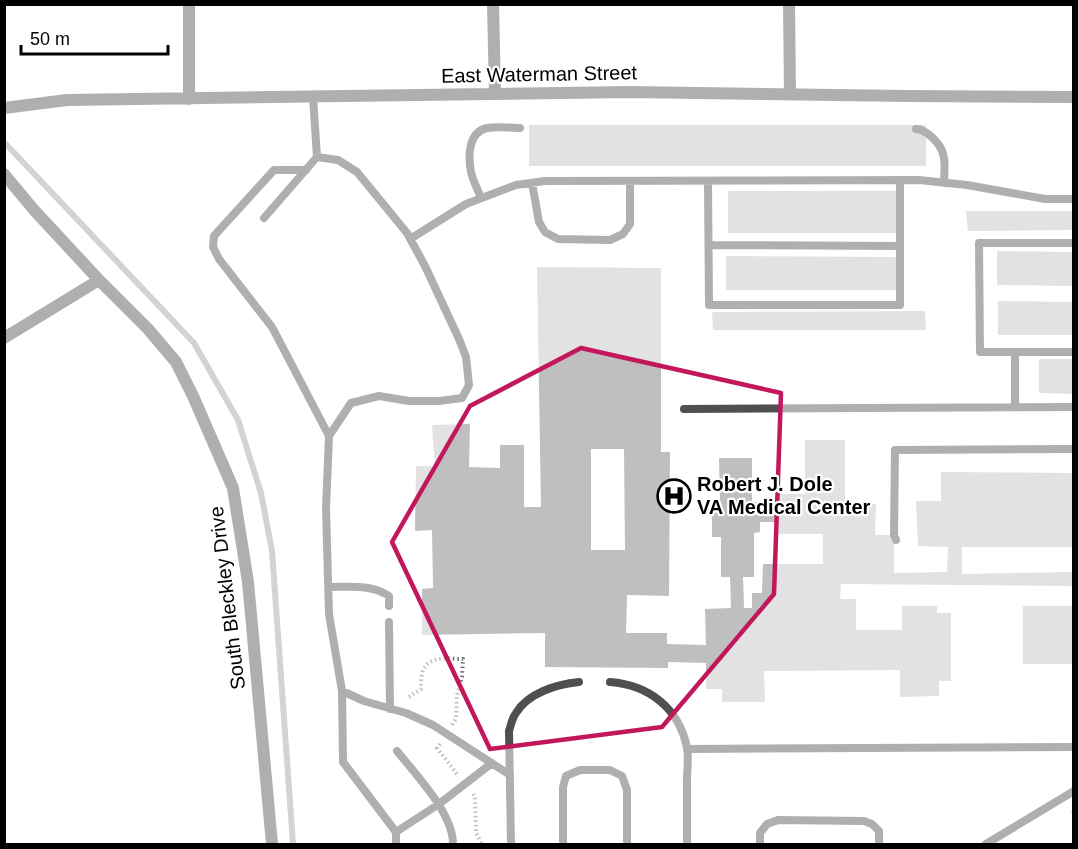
<svg xmlns="http://www.w3.org/2000/svg" width="1078" height="849" font-family="Helvetica,sans-serif">
  <rect width="100%" height="100%" fill="#fff"/>
  <g fill="none" stroke-linecap="round" stroke-linejoin="round">
    <path stroke="#9d9d9d" stroke-width="6" d="M4 142 194 343 238 420 261 493 272 551 293 844"/>
  </g>
  <path fill="#bfbfbf" fill-rule="evenodd" d="M529 125H926V166H529Z
    M728 191H897V233H728Z
    M966 211H1074V230L968 231Z
    M997 251 1074 252V286L997 285Z
    M726 256 897 257V290H726Z
    M537 267 661 268V452H670L669 596 627 595 626 633H667V644L706 645 705 609 731 608 730 577H721V537H712V500H720L719 458H752V502H760V512L776 513V494H805V440H845V504H876L875 535H894V573L947 572 948 547 918 546 916 501H941V472L1074 473V547H962V574L1074 572V586L841 584 840 599H856V630H902V606H937V613H951V681H939V696L900 697V670L764 671 765 702H722V689H706V663L668 662V668L545 667V633L422 635V589L433 588 432 530 415 531 416 466H435L432 425 470 424 469 467 500 468V445H524V507H541ZM591 449H624L625 550H591ZM760 522H776V534H823V564H763L762 593H752V608H744L743 577H754V533L760 532Z
    M998 301 1074 302V335H998Z
    M925 311 926 330H713L712 312Z
    M1039 359H1074V394L1039 393Z
    M1023 606H1074V664H1023Z"/>
  <g fill="none" stroke-linecap="round" stroke-linejoin="round">
    <path stroke="#717171" stroke-width="4" stroke-dasharray="1.5 3" stroke-linecap="butt" d="M409 697 421 689C421 683 421 675 423 670 430 655 450 659 463 659L462 677 457 695 456 719 452 725
      M440 744 437 748 457 774
      M473 794 475 797 476 833 482 844
      M1073 811 1074 814"/>
    <path stroke="#4f4f4f" stroke-width="8" d="M916 129C926 129 941 144 943 154 946 162 944 174 944 183
      M317 157 338 160 357 172 407 233 425 266 459 339 466 357 469 385 462 398 439 401H409L379 396 351 403 329 436 326 509 329 614 342 691 364 701 406 713 433 725 510 775
      M306 170H274L214 236 213 247 219 259 272 327 329 436
      M708 181 709 305H900V180
      M532 183 539 222 545 232 558 239 610 240 623 234 630 224V181
      M481 198C478 190 473 181 471 172 468 157 468 132 487 128 497 126 510 128 520 128
      M264 218 317 157 313 97
      M410 239 466 204 516 185 545 181 919 180 967 185 1045 199H1074
      M709 245 900 246
      M1015 352H1074
      M1015 407V352H980L979 243H1074
      M684 409 1074 407
      M896 540 894 535 895 450 1074 449
      M328 587C350 587 371 584 389 596V606
      M389 622 390 709
      M610 682C649 685 679 708 687 748 689 758 687 770 687 780 687 801 687 823 687 844
      M342 691 343 762 396 832
      M687 749 1074 747
      M397 751C416 775 453 813 453 844
      M396 844V832L439 804 492 763
      M511 844 509 731C511 725 512 718 516 713 528 693 557 684 579 682
      M563 844V787L566 776 580 770H610L622 776 627 790V844
      M760 844V833L767 824 778 820 864 821 872 824 879 831V844
      M986 844 1074 791"/>
    <path stroke="#4f4f4f" stroke-width="12" d="M493 4 495 94
      M789 4 790 94
      M189 99V4
      M4 108 67 100 631 92 908 96 1074 97
      M4 174 34 210 99 280 148 329 176 362 193 396 233 488 248 582 272 844
      M4 338 99 280"/>
  </g>
  <path d="M0 0H1078V849H0ZM581 348 781 393 774 594 662 727 490 749 392 542 470 406Z" fill="#fff" fill-opacity=".55" fill-rule="evenodd"/>
  <path fill="none" stroke="#c2185b" stroke-width="4.5" stroke-linejoin="round" d="M581 348 781 393 774 594 662 727 490 749 392 542 470 406Z"/>
  <defs>
    <symbol id="hospital-ring" viewBox="-11 -11 22 22"><circle r="9.5" fill="#fff" stroke="#000" stroke-width="1.5"/><path d="M-5-5h3v3.5h4V-5h3V5h-3V1.5h-4V5h-3Z" fill="#000"/></symbol>
  </defs>
  <g fill-rule="evenodd">
    <use href="#hospital-ring" x="655" y="477" width="38" height="38"/>
  </g>
  <g text-anchor="middle" dominant-baseline="central" stroke-width="4.5" stroke-linejoin="round" paint-order="stroke">
    <g font-size="20" fill="#000" stroke="#fff">
      <text transform="translate(539 74) rotate(-1)">East Waterman Street</text>
      <text transform="translate(227 598) rotate(-97)">South Bleckley Drive</text>
    </g>
    <g font-size="20" font-weight="bold" fill="#000" stroke="#fff" text-anchor="start">
      <text x="697" y="484">Robert J. Dole<tspan x="697" dy="23">VA Medical Center</tspan></text>
    </g>
  </g>
  <rect width="1078" height="849" fill="none" stroke="#000000" stroke-width="12"/>
  <path d="M21 45v9h147v-9" fill="none" stroke="#000000" stroke-width="3"/>
  <text x="30" y="45" font-size="18" fill="#000000" stroke="#ffffff" stroke-width="4.5" paint-order="stroke">50 m</text>
</svg>
